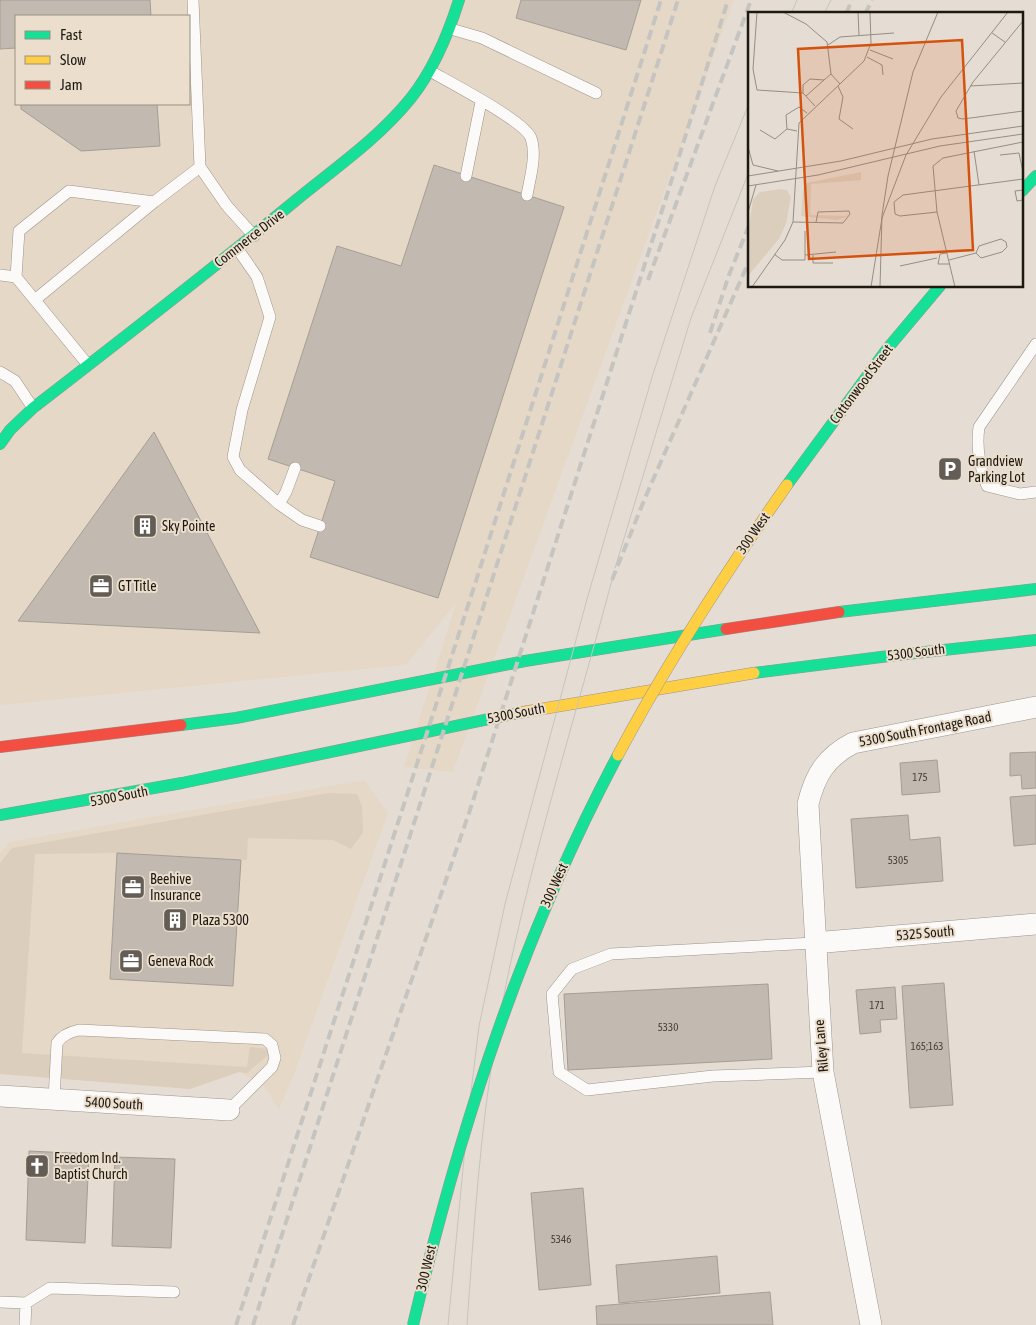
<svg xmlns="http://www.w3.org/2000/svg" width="1036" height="1325" font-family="'Asap Condensed',sans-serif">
  <rect width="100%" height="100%" fill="#e5ddd3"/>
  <path fill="#e6d8c6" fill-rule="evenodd" d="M0 0H734L453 772 404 767 456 603 406 665 0 705ZM16 16H189V104H16Z
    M364 780 388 813 293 1077 279 1109 262 1084 239 1072 190 1089 0 1074V854L9 842Z"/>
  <path fill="#dccebc" d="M328 793 357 794 362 806 363 833 351 849 333 840 248 838 247 860 117 853 35 854 22 1053 247 1067 250 1047 269 1049 268 1055 247 1073 239 1072 190 1089 0 1074V863L12 848Z"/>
  <path fill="#c2bab0" stroke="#a49e96" d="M0 0H150L151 16H16V48L0 49Z
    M521 0H641L626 50 516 18Z
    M21 104H157L160 146 81 151 21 109Z
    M434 165 564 207 438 598 310 557 335 481 268 459 337 246 401 266Z
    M154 432 260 633 18 621Z
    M1036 752V788L1022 789 1021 775 1010 776V753Z
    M937 760 940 792 902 795 900 763Z
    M1036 795V844L1014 846 1010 797Z
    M908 815 910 840 940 837 943 881 856 888 851 819Z
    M117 853 241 860 233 986 110 979Z
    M944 983 953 1105 910 1108 902 986Z
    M768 984 772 1059 568 1070 564 994Z
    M895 987 897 1019 880 1020 881 1032 860 1034 856 990Z
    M29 1151 89 1154 85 1243 26 1240Z
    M115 1157 175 1159 171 1248 112 1246Z
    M583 1188 591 1285 539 1290 531 1193Z
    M717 1256 720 1293 619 1303 616 1265Z
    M770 1292 773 1325H597L596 1306Z"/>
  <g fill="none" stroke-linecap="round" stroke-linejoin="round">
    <defs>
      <path id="lane" d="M193 0 200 167 227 206 254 236
        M451 29 482 38 596 93
        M430 71C449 82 525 121 531 138 537 155 530 178 527 195
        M466 176 481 102
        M237 248 257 277 270 317 242 410 233 457 240 470 279 504 302 520 320 526
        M0 275 16 277 88 365
        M16 277 19 231 69 191 154 202 200 167
        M36 299 154 202
        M1036 344 979 427C976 449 980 465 987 486L1020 494 1036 492
        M0 372 15 381 33 408
        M279 504 286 492 295 468
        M814 943 611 954 572 969 552 994 559 1072 587 1090 713 1076 823 1072
        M54 1099 57 1043C62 1035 70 1032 79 1030L265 1039 272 1045 275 1058 272 1067 229 1110
        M0 1302 26 1303 50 1288 174 1292
        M25 1325 26 1303"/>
      <path id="street" d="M814 943 1036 924
        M0 1096 229 1110
        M871 1325 823 1072 808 804C815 775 826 757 853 743L1036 707"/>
      <path id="fast" d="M1022 191 1036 176
        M0 444 10 430 33 408C121 340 209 272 295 201 335 168 378 139 411 98 434 69 448 35 459 0
        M787 485 887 349 940 286
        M839 612 1036 589
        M754 673 897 655 1036 640
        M181 725 236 718 525 661 726 629
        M0 815 182 783 518 713"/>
      <path id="slow" d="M518 713 754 673"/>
      <path id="jam" d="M726 629 839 612
        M0 747 181 725"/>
    </defs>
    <use href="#lane" stroke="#9b948d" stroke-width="12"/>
    <use href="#street" stroke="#9b948d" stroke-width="22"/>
    <use href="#fast" stroke="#9b948d" stroke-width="12"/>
    <use href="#slow" stroke="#9b948d" stroke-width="12"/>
    <use href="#jam" stroke="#9b948d" stroke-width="12"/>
    <use href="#lane" stroke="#fbfaf8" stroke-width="11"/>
    <use href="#street" stroke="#fbfaf8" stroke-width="21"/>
    <use href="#fast" stroke="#16e098" stroke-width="11"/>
    <use href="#slow" stroke="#ffcf43" stroke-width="11"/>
    <use href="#jam" stroke="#f24e42" stroke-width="11"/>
    <path stroke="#c6c4c1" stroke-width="1" d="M791 14 797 0
      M824 14 831 0
      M615 568 691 318 750 169
      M448 1325 468 1117 479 1026 505 904 587 599 653 374 715 186 750 101
      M467 1325C474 1227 480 1129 497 1032 524 879 572 730 612 580"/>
    <path stroke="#c6c4c1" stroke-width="4" stroke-dasharray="10 5" stroke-linecap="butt" d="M846 14 852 0
      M865 14 872 0
      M648 280 751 0
      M710 333 729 275 750 223
      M612 580 645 498 750 259
      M236 1325 474 587 661 0
      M253 1325 678 0
      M293 1325 470 810 666 198 728 0"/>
    <defs>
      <path id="fast-bridge" d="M413 1325C460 1127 522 935 618 755"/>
      <path id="slow-bridge" d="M618 755C668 661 726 572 787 485"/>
    </defs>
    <use href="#fast-bridge" stroke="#9b948d" stroke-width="12" stroke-linecap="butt"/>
    <use href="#slow-bridge" stroke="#9b948d" stroke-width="12" stroke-linecap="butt"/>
    <use href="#fast-bridge" stroke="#16e098" stroke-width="11"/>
    <use href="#slow-bridge" stroke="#ffcf43" stroke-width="11"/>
  </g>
  <defs>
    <symbol id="parking-square" viewBox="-11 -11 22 22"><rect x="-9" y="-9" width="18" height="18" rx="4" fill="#635d56" stroke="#ecdecc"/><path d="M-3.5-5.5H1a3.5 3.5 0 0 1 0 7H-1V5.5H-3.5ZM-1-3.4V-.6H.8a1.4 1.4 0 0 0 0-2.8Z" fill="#fff"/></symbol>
    <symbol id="building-square" viewBox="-11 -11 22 22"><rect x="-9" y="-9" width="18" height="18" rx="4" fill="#635d56" stroke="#ecdecc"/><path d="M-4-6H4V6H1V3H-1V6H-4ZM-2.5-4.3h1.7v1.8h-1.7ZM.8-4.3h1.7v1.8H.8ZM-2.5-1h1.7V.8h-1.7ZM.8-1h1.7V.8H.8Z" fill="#fff"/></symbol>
    <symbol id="office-square" viewBox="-11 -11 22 22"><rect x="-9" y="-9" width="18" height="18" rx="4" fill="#635d56" stroke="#ecdecc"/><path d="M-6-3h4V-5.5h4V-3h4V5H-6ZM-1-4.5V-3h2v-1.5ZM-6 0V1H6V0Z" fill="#fff"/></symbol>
    <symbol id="church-square" viewBox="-11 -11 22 22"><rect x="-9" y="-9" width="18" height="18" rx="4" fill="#635d56" stroke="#ecdecc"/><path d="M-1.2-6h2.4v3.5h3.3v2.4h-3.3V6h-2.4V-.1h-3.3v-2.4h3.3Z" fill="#fff"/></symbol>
  </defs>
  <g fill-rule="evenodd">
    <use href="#parking-square" x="936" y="455" width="28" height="28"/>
    <use href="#building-square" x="131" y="512" width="28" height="28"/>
    <use href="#office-square" x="87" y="572" width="28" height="28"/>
    <use href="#office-square" x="119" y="873" width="28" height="28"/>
    <use href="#building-square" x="161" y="906" width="28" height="28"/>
    <use href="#office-square" x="117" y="947" width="28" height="28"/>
    <use href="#church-square" x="23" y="1152" width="28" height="28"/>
  </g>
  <g text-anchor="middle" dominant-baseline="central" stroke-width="4" stroke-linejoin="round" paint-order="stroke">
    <g font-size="11" fill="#46403a">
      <text x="920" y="777">175</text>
      <text x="898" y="860">5305</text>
      <text x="877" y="1005">171</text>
      <text x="668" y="1027">5330</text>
      <text x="927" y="1046">165;163</text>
      <text x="561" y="1239">5346</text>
    </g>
    <g font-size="14" fill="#1d1812" stroke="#ecdecc">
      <text transform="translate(249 238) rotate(-38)">Commerce Drive</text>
      <text transform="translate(861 384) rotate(-53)">Cottonwood Street</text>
      <text transform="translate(753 533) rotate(-55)">300 West</text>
      <text transform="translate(916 652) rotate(-7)">5300 South</text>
      <text transform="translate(516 713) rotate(-11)">5300 South</text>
      <text transform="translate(925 729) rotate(-11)">5300 South Frontage Road</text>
      <text transform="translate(119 796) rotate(-11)">5300 South</text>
      <text transform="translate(554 885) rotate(-66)">300 West</text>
      <text transform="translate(925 933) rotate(-5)">5325 South</text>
      <text transform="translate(821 1046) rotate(-95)">Riley Lane</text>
      <text transform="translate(114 1103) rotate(3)">5400 South</text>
      <text transform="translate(426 1268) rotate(-77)">300 West</text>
    </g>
    <g font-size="14" fill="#1d1812" stroke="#ecdecc" text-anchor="start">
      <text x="968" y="461">Grandview<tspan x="968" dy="16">Parking Lot</tspan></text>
      <text x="162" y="526">Sky Pointe</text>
      <text x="118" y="586">GT Title</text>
      <text x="150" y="879">Beehive<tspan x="150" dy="16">Insurance</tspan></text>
      <text x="192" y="920">Plaza 5300</text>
      <text x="148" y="961">Geneva Rock</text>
      <text x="54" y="1158">Freedom Ind.<tspan x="54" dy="16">Baptist Church</tspan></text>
    </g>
  </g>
  <g transform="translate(748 12)">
    <rect width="275" height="275" fill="#e5ddd3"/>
    <path d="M113 160V168L63 172 62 203 98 204 101 200 98 205 89 208 53 204 55 177 59 171ZM33 177 39 178 43 185 38 212 31 227 0 264V222L5 187 12 180Z" fill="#dccebc"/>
    <path fill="none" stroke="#958e86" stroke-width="1" d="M9 0 5 57 9 78 55 81 67 94M35 0 58 12 79 30 83 62 92 72M110 0 111 23M275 9 225 70 208 99 210 106 215 107 275 99M244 21 257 30M80 33 92 25 146 21M122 38 145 47M119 45 134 53 135 63M90 74 95 85 91 107 105 117M222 74 275 71M55 81V73L62 67 76 68 83 62M58 84 76 68M12 118 27 127 39 117M49 119 39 117 38 103 51 95 59 101M0 135 5 153 30 159M226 139 231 173M252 143 271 141 275 160M0 164 93 149 184 127 275 114M0 174 70 163 192 134 275 122M275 178 267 179 269 189 275 188M0 200 8 173M189 200 152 204 147 202 146 190 155 183 275 167M45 210 95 211 102 202 101 199 70 200 68 210M199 241 192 242 190 252H202M26 242 34 248H57V219M57 243 88 240M65 243V251H85M201 248 228 241 231 234 253 227 258 230 259 235 254 240 233 246 228 241M152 254 189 246M4 275 37 228 45 210 51 111 116 49 123 31 122 0M123 275 134 206 158 143 193 85 260 0M132 275 134 203 140 164 165 60 190 0M207 275 189 200 185 154 195 146 275 130"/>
    <path fill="#d4520d" fill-opacity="0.15" stroke="#d4520d" stroke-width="2.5" d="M214 28 225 238 61 247 50 37Z"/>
    <rect width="275" height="275" fill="none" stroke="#1d1812" stroke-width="2.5"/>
  </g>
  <rect x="15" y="15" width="175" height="90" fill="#ecdecc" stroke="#998f82"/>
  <rect x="25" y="31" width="25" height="8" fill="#16e098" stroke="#998f82"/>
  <text x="60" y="40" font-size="15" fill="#1d1812">Fast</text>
  <rect x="25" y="56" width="25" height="8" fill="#ffcf43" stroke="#998f82"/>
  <text x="60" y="65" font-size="15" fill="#1d1812">Slow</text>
  <rect x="25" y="81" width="25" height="8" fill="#f24e42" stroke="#998f82"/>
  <text x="60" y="90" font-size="15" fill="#1d1812">Jam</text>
</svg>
